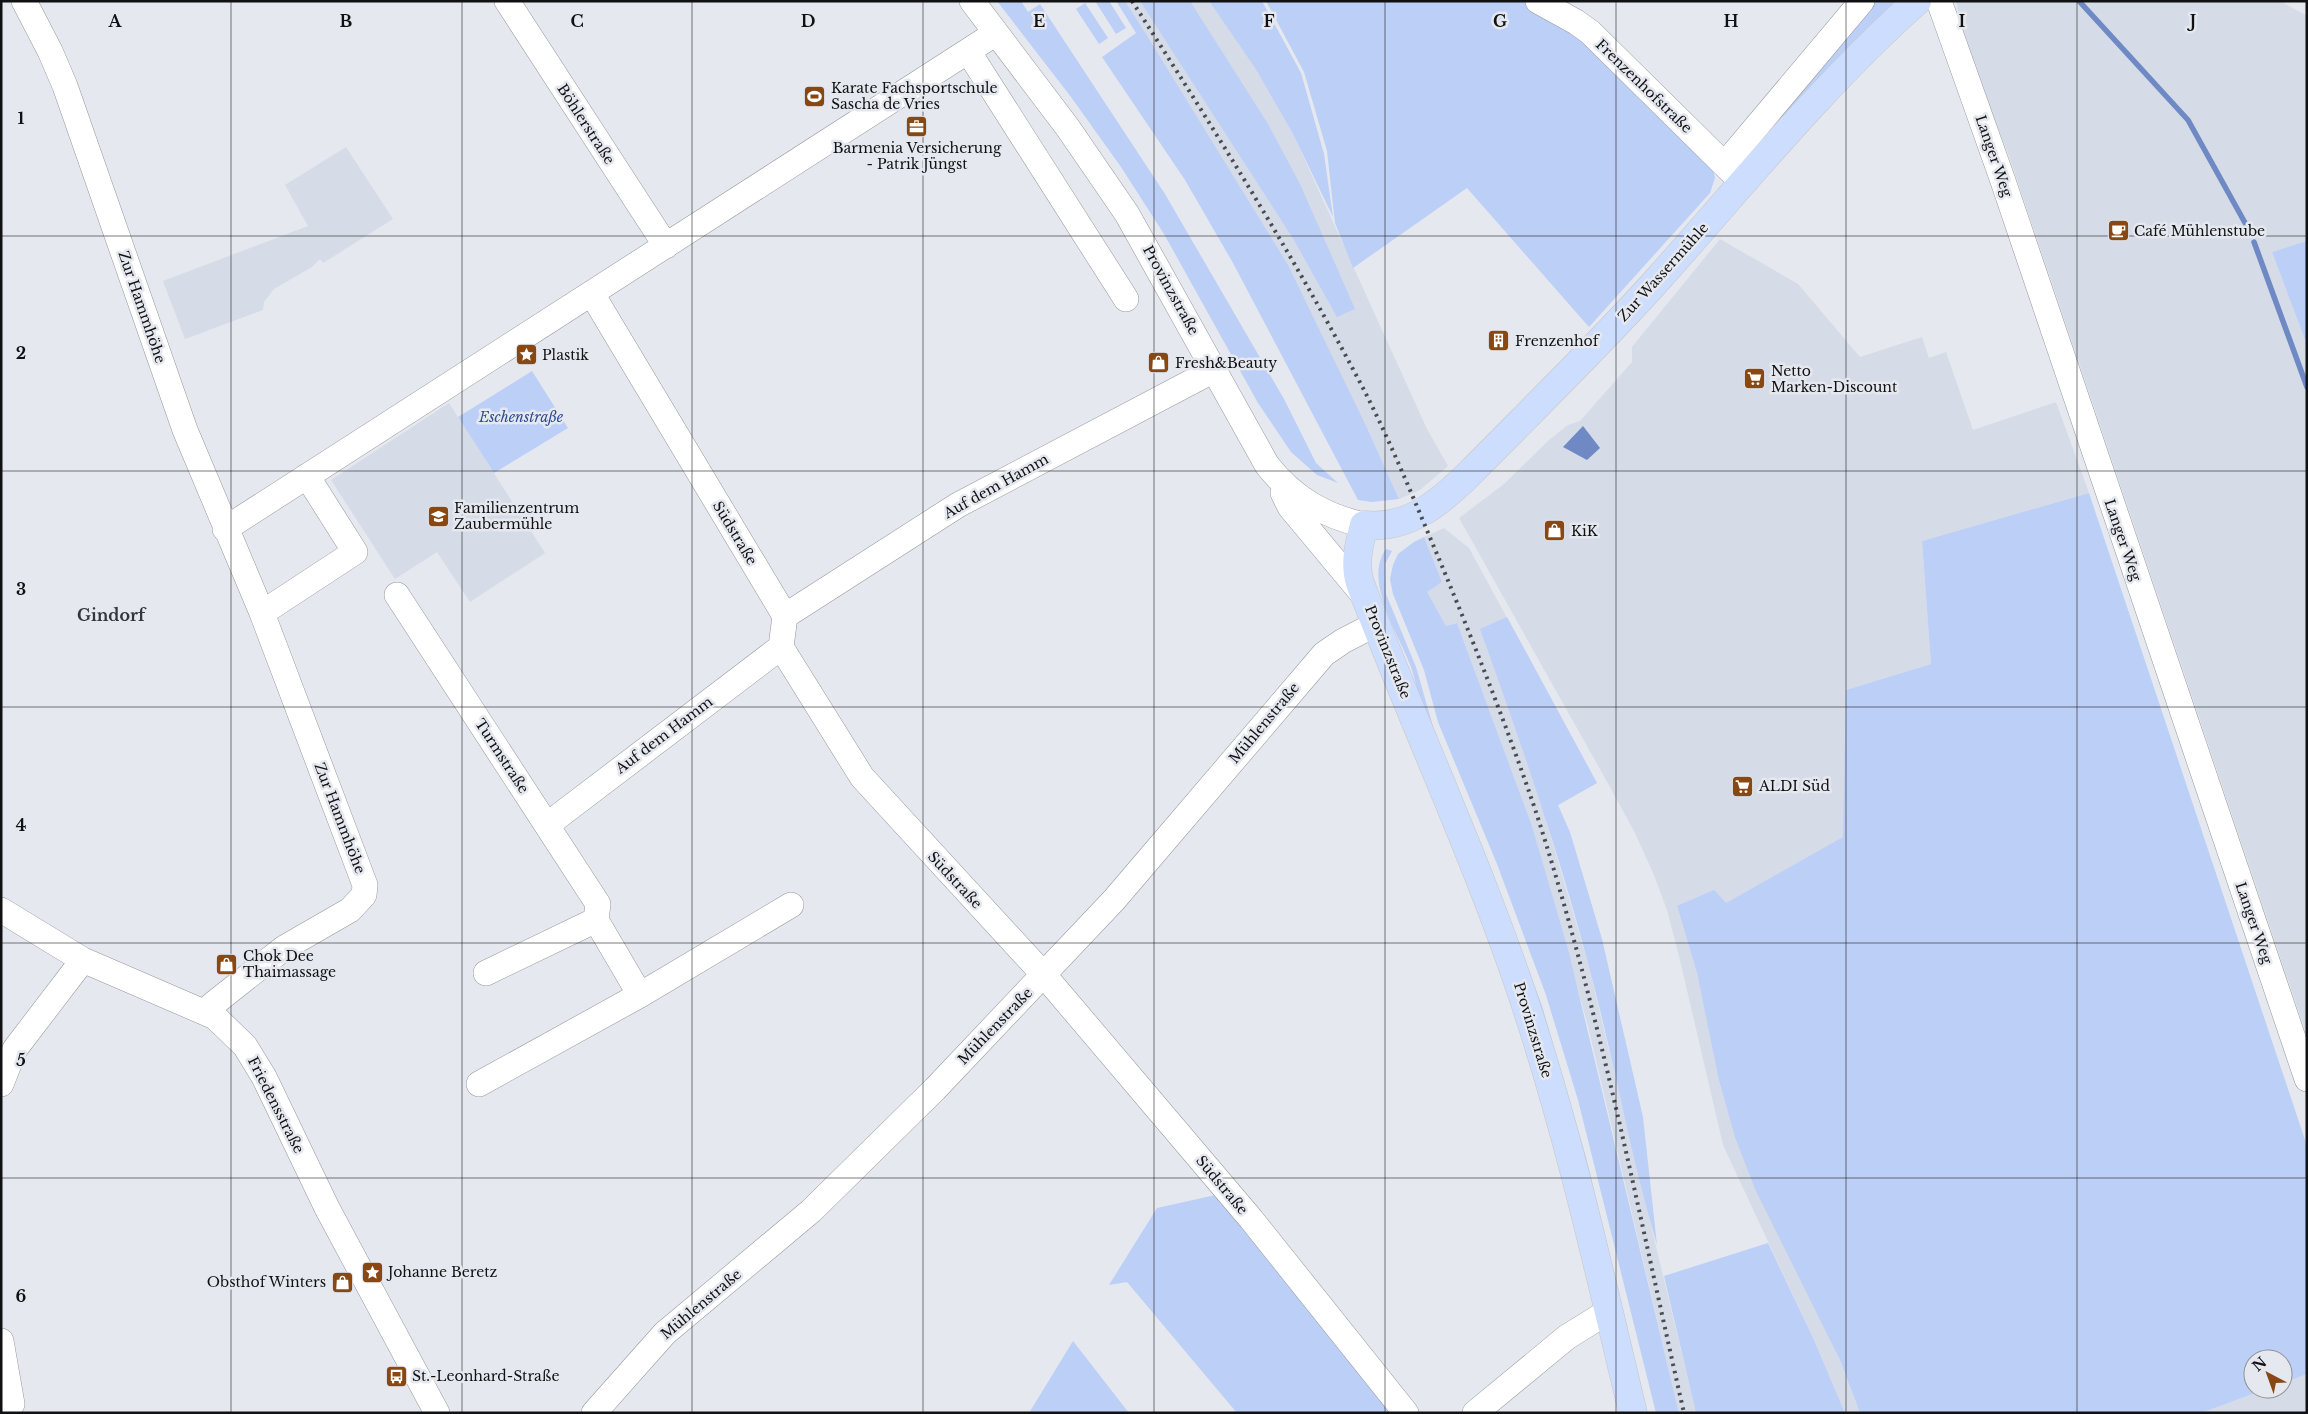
<svg xmlns="http://www.w3.org/2000/svg" width="2308" height="1414" font-family="'Libre Baskerville',serif">
  <rect width="100%" height="100%" fill="#e5e8ee"/>
  <path fill="#d5dbe7" d="M1125 1H1209L1255 68 1293 134 1427 429 1448 466 1420 490 1399 499 1368 430 1141 26Z
    M1956 1H2280L2307 16V241L2272 252 2307 345V1036L2009 156 1966 49Z
    M346 147 393 219 323 263 320 259 312 267 274 289 264 302 263 310 185 339 163 281 308 226 285 185Z
    M1720 239 1798 284 1860 357 1922 337 1929 358 1946 352 1973 430 2056 402 2089 493 1922 541 1931 664 1846 690 1844 837 1726 903 1677 906 1697 973 1708 1024 1860 1413H1845L1814 1340 1723 1145 1680 960 1667 910 1654 875 1634 831 1605 778 1459 518 1504 484 1549 440 1568 425 1580 421 1632 362V347Z
    M449 403 545 553 470 602 437 552 395 579 331 480Z
    M1444 528 1469 548 1597 783 1544 813 1589 967 1696 1413H1679L1588 1026 1532 826 1457 623 1446 626 1426 592 1442 582 1424 537Z
    M2307 1374V1413H2201L2266 1389H2283V1383Z"/>
  <path fill="#bccff7" d="M997 1H1021L1028 12 1040 4 1165 194 1284 399 1316 463 1338 483 1317 475 1291 452 1258 403 1164 234 1121 167 1071 97Z
    M1095 1H1109L1126 28 1116 34Z
    M1116 1H1125L1141 26 1288 265 1368 430 1399 499 1372 502 1358 500 1233 263 1185 180 1102 57 1136 33Z
    M1140 1H1190L1268 124 1300 184 1355 309 1337 317 1294 240Z
    M1209 1H1262L1301 73 1324 154 1333 217 1293 134 1255 68Z
    M1266 1H1523L1584 35 1711 159 1715 178 1710 193 1589 327 1467 188 1353 268 1335 223 1327 151 1304 72Z
    M1871 1H1900L1750 156 1747 154Z
    M1085 3 1108 38 1099 44 1076 9Z
    M2307 241V345L2272 252Z
    M532 371 568 428 494 473 458 417Z
    M2089 493 2307 1146V1374L2283 1383V1359H2253V1389H2266L2201 1413H1860L1839 1358 1755 1189 1735 1137 1719 1080 1697 973 1677 906 1714 890 1726 903 1843 837 1846 690 1931 664 1922 541Z
    M1424 537 1442 582 1427 592 1446 626 1457 623 1532 826 1569 953 1679 1413H1656L1578 1100 1546 995 1497 864 1438 722 1424 670 1393 594 1390 579 1393 565 1398 554 1414 542Z
    M1386 549 1392 551 1385 564 1386 594 1416 667 1434 730 1492 871 1542 1006 1586 1157 1620 1296 1615 1298 1425 723C1421 705 1417 687 1412 670 1401 637 1362 582 1386 549Z
    M1507 617 1597 783 1558 805 1570 832 1602 939 1643 1117 1657 1245C1630 1154 1614 1059 1589 967 1559 852 1520 740 1480 629Z
    M1220 1194 1397 1413H1237L1127 1282 1109 1285 1157 1208Z
    M1768 1243 1814 1340 1845 1413H1696L1664 1276Z
    M1073 1341 1129 1413H1029Z"/>
  <path fill="#6e89c4" d="M1583 426 1600 448 1587 460 1563 447Z"/>
  <g fill="none" stroke-linecap="round" stroke-linejoin="round">
    <path stroke="#6e89c4" stroke-width="5.5" d="M2079 1 2188 120 2249 230
      M2254 242 2307 387"/>
    <defs>
      <path id="minor" d="M24 1 50 51 65 86 185 430 262 613 365 885 364 895 350 910 284 948 212 1005 207 1012
        M507 1 666 246
        M972 1 1068 128 1127 214 1267 465C1293 498 1324 516 1364 525
        M1538 1 1576 22 1590 32 1742 182
        M1939 1 2003 181 2307 1079
        M968 51 1126 299
        M1725 164 1862 1
        M592 294 785 616 781 647 862 777 1044 975 1251 1219 1406 1413
        M1283 493 1290 507 1365 597
        M225 529 996 33
        M397 595 598 904 596 920 486 973
        M262 613 355 552 307 476
        M785 616 958 505 1214 370
        M547 825 781 647
        M1 910 83 960 215 1017 245 1046 264 1077 327 1208 437 1413
        M596 920 640 995
        M1 1084 15 1049 83 960
        M479 1084 640 995 791 905
        M1 1341 12 1404
        M594 1413 665 1333 811 1211 935 1089 1114 900 1324 654 1343 641 1376 624
        M1475 1413 1567 1337 1609 1311"/>
      <path id="major" d="M1633 1413C1600 1275 1569 1135 1524 1000 1477 859 1413 723 1360 583 1354 563 1359 545 1364 525 1409 530 1442 501 1472 471 1535 407 1599 345 1659 278 1743 184 1822 86 1917 1"/>
    </defs>
    <use href="#minor" stroke="#95989d" stroke-width="26"/>
    <use href="#major" stroke="#c6c6c6" stroke-width="29"/>
    <use href="#minor" stroke="#fff" stroke-width="25"/>
    <use href="#major" stroke="#cdddfe" stroke-width="28"/>
    <path stroke="#494b4e" stroke-width="4" stroke-dasharray="2.5 5" stroke-linecap="butt" d="M1132 1C1214 129 1294 256 1364 390 1393 447 1417 507 1442 566 1475 646 1507 727 1535 809 1599 1006 1638 1211 1684 1413"/>
  </g>
  <path fill="none" stroke="#101113" stroke-width="1" stroke-opacity="0.55" d="M231 1V1413M462 1V1413M692 1V1413M923 1V1413M1154 1V1413M1385 1V1413M1616 1V1413M1846 1V1413M2077 1V1413M1 236H2307M1 471H2307M1 707H2307M1 943H2307M1 1178H2307"/>
  <defs>
    <symbol id="stadium-square" viewBox="-11 -11 22 22"><rect x="-9" y="-9" width="18" height="18" rx="4" fill="#894812" stroke="#e5e8ee"/><path d="M0-5a6.5 5 0 1 0 0 10a6.5 5 0 1 0 0-10ZM-3.5-1.8h7v3.6h-7Z" fill="#fff"/></symbol>
    <symbol id="office-square" viewBox="-11 -11 22 22"><rect x="-9" y="-9" width="18" height="18" rx="4" fill="#894812" stroke="#e5e8ee"/><path d="M-6-3h4V-5.5h4V-3h4V5H-6ZM-1-4.5V-3h2v-1.5ZM-6 0V1H6V0Z" fill="#fff"/></symbol>
    <symbol id="cafe-square" viewBox="-11 -11 22 22"><rect x="-9" y="-9" width="18" height="18" rx="4" fill="#894812" stroke="#e5e8ee"/><path d="M-5.5-4.5H6V0H3Q3 3.5 0 3.5H-2.5Q-5.5 3.5-5.5 0ZM3-3.2v2h1.7v-2ZM-6 4.5H4V6H-6Z" fill="#fff"/></symbol>
    <symbol id="building-square" viewBox="-11 -11 22 22"><rect x="-9" y="-9" width="18" height="18" rx="4" fill="#894812" stroke="#e5e8ee"/><path d="M-4-6H4V6H1V3H-1V6H-4ZM-2.5-4.3h1.7v1.8h-1.7ZM.8-4.3h1.7v1.8H.8ZM-2.5-1h1.7V.8h-1.7ZM.8-1h1.7V.8H.8Z" fill="#fff"/></symbol>
    <symbol id="sight-square" viewBox="-11 -11 22 22"><rect x="-9" y="-9" width="18" height="18" rx="4" fill="#894812" stroke="#e5e8ee"/><path d="M0-6L1.8-2.2L6-1.7L2.9 1.2L3.7 5.4L0 3.3L-3.7 5.4L-2.9 1.2L-6-1.7L-1.8-2.2Z" fill="#fff"/></symbol>
    <symbol id="shop-square" viewBox="-11 -11 22 22"><rect x="-9" y="-9" width="18" height="18" rx="4" fill="#894812" stroke="#e5e8ee"/><path d="M-5-2.5h2.3a2.7 3.5 0 0 1 5.4 0H5L5.5 6h-11ZM-1.5-2.5h3a1.5 2.3 0 0 0-3 0Z" fill="#fff"/></symbol>
    <symbol id="supermarket-square" viewBox="-11 -11 22 22"><rect x="-9" y="-9" width="18" height="18" rx="4" fill="#894812" stroke="#e5e8ee"/><path d="M-6-5.5h2.5l.6 2H6L4.5 2H-2.5L-4.4-4H-6ZM-1.5 3.2a1.3 1.3 0 1 0 .1 0ZM3 3.2a1.3 1.3 0 1 0 .1 0Z" fill="#fff"/></symbol>
    <symbol id="school-square" viewBox="-11 -11 22 22"><rect x="-9" y="-9" width="18" height="18" rx="4" fill="#894812" stroke="#e5e8ee"/><path d="M0-5L7-2L0 1L-7-2ZM-4 1L0 2.5L4 1V4Q0 6-4 4Z" fill="#fff"/></symbol>
    <symbol id="bus-square" viewBox="-11 -11 22 22"><rect x="-9" y="-9" width="18" height="18" rx="4" fill="#894812" stroke="#e5e8ee"/><path d="M-5-6H5V4H4V6H2V4H-2V6H-4V4H-5ZM-3.5-4V0h7V-4ZM-3.5 1.2v1.5H-2V1.2ZM2 1.2v1.5H3.5V1.2Z" fill="#fff"/></symbol>
  </defs>
  <g fill-rule="evenodd">
    <use href="#stadium-square" x="802" y="84" width="25" height="25"/>
    <use href="#office-square" x="904" y="114" width="25" height="25"/>
    <use href="#cafe-square" x="2106" y="218" width="25" height="25"/>
    <use href="#building-square" x="1486" y="328" width="25" height="25"/>
    <use href="#sight-square" x="514" y="342" width="25" height="25"/>
    <use href="#shop-square" x="1146" y="350" width="25" height="25"/>
    <use href="#supermarket-square" x="1742" y="366" width="25" height="25"/>
    <use href="#school-square" x="426" y="504" width="25" height="25"/>
    <use href="#shop-square" x="1542" y="518" width="25" height="25"/>
    <use href="#supermarket-square" x="1730" y="774" width="25" height="25"/>
    <use href="#shop-square" x="214" y="952" width="25" height="25"/>
    <use href="#sight-square" x="360" y="1260" width="25" height="25"/>
    <use href="#shop-square" x="330" y="1270" width="25" height="25"/>
    <use href="#bus-square" x="384" y="1364" width="25" height="25"/>
  </g>
  <g text-anchor="middle" dominant-baseline="central" stroke-width="5" stroke-linejoin="round" paint-order="stroke">
    <g font-size="14" fill="#101113" stroke="#e5e8ee">
      <text transform="translate(1644 86) rotate(44)">Frenzenhofstraße</text>
      <text transform="translate(586 124) rotate(57)">Böhlerstraße</text>
      <text transform="translate(1994 156) rotate(71)">Langer Weg</text>
      <text transform="translate(1663 272) rotate(-48)">Zur Wassermühle</text>
      <text transform="translate(1171 290) rotate(61)">Provinzstraße</text>
      <text transform="translate(142 307) rotate(71)">Zur Hammhöhe</text>
      <text transform="translate(996 486) rotate(-29)">Auf dem Hamm</text>
      <text transform="translate(735 533) rotate(59)">Südstraße</text>
      <text transform="translate(2123 540) rotate(71)">Langer Weg</text>
      <text transform="translate(1388 652) rotate(68)">Provinzstraße</text>
      <text transform="translate(1264 723) rotate(-50)">Mühlenstraße</text>
      <text transform="translate(664 735) rotate(-37)">Auf dem Hamm</text>
      <text transform="translate(502 756) rotate(57)">Turmstraße</text>
      <text transform="translate(340 818) rotate(69)">Zur Hammhöhe</text>
      <text transform="translate(955 880) rotate(47)">Südstraße</text>
      <text transform="translate(2254 923) rotate(71)">Langer Weg</text>
      <text transform="translate(995 1026) rotate(-46)">Mühlenstraße</text>
      <text transform="translate(1533 1030) rotate(73)">Provinzstraße</text>
      <text transform="translate(276 1105) rotate(63)">Friedensstraße</text>
      <text transform="translate(1222 1185) rotate(50)">Südstraße</text>
      <text transform="translate(701 1304) rotate(-40)">Mühlenstraße</text>
    </g>
    <g font-size="14" fill="#101113" stroke="#e5e8ee" text-anchor="start">
      <text x="831" y="88">Karate Fachsportschule<tspan x="831" dy="16">Sascha de Vries</tspan></text>
      <text x="917" y="148" text-anchor="middle">Barmenia Versicherung<tspan x="917" dy="16">- Patrik Jüngst</tspan></text>
      <text x="2134" y="231">Café Mühlenstube</text>
      <text x="1515" y="341">Frenzenhof</text>
      <text x="542" y="355">Plastik</text>
      <text x="1175" y="363">Fresh&amp;Beauty</text>
      <text x="1771" y="371">Netto<tspan x="1771" dy="16">Marken-Discount</tspan></text>
      <text x="454" y="508">Familienzentrum<tspan x="454" dy="16">Zaubermühle</tspan></text>
      <text x="1571" y="531">KiK</text>
      <text x="1759" y="786">ALDI Süd</text>
      <text x="243" y="956">Chok Dee<tspan x="243" dy="16">Thaimassage</tspan></text>
      <text x="388" y="1272">Johanne Beretz</text>
      <text x="326" y="1282" text-anchor="end">Obsthof Winters</text>
      <text x="412" y="1376">St.-Leonhard-Straße</text>
    </g>
    <g font-size="14" font-style="italic" fill="#2d4b92" stroke="#e5e8ee">
      <text x="521" y="417">Eschenstraße</text>
    </g>
    <g font-size="16" font-weight="bold" fill="#34363b" stroke="#e5e8ee">
      <text x="111" y="615">Gindorf</text>
    </g>
  </g>
  <g font-size="16" text-anchor="middle" font-weight="bold" fill="#101113" stroke="#e5e8ee" stroke-width="5" stroke-linejoin="round" paint-order="stroke">
    <text x="115" y="27">A</text>
    <text x="346" y="27">B</text>
    <text x="577" y="27">C</text>
    <text x="808" y="27">D</text>
    <text x="1039" y="27">E</text>
    <text x="1269" y="27">F</text>
    <text x="1500" y="27">G</text>
    <text x="1731" y="27">H</text>
    <text x="1962" y="27">I</text>
    <text x="2193" y="27">J</text>
    <text x="21" y="124">1</text>
    <text x="21" y="359">2</text>
    <text x="21" y="595">3</text>
    <text x="21" y="831">4</text>
    <text x="21" y="1066">5</text>
    <text x="21" y="1302">6</text>
  </g>
  <rect width="2308" height="1414" fill="none" stroke="#101113" stroke-width="5"/>
  <g transform="translate(2268 1374) rotate(319)"><circle r="24" fill="#e5e8ee" stroke="#909296"/>
  <path d="M0-4L9 19L0 12L-9 19Z" fill="#894812"/>
  <text y="-8" font-size="14" font-weight="bold" text-anchor="middle" fill="#101113">N</text>
  </g>
</svg>
